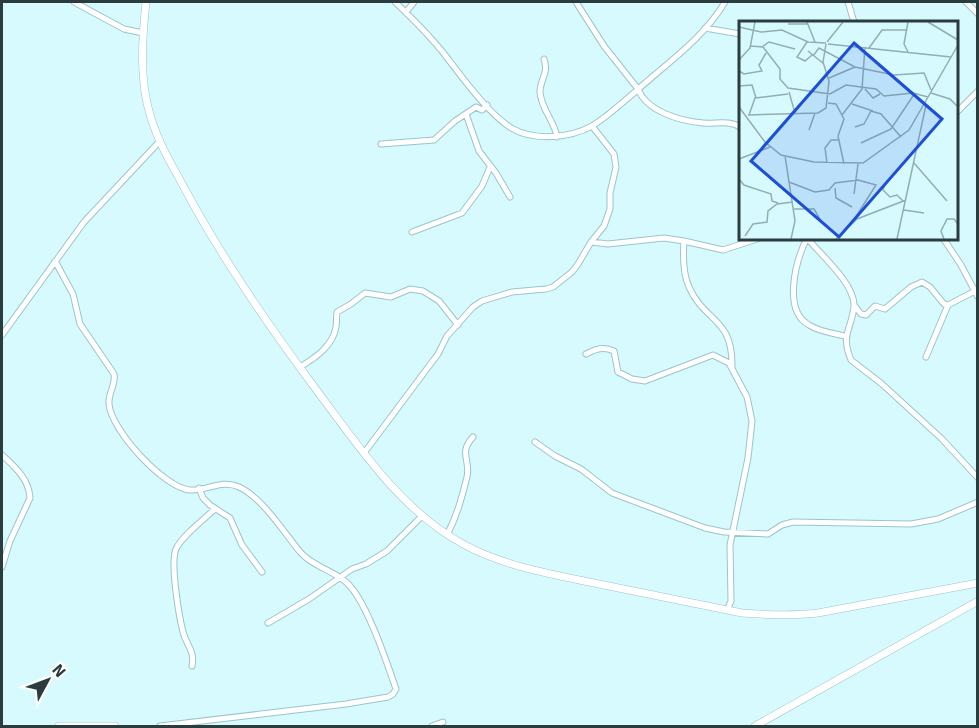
<svg xmlns="http://www.w3.org/2000/svg" width="979" height="728" font-family="Signika,sans-serif">
  <rect width="100%" height="100%" fill="#d7faff"/>
  <g fill="none" stroke-linecap="round" stroke-linejoin="round">
    <defs>
      <path id="street" d="M74 2 124 29 143 33
        M395 2C412 18 430 36 445 55 461 76 490 116 513 129 535 141 570 138 592 126 607 117 622 103 635 92 667 63 703 39 725 2
        M576 2 604 46 638 89C647 112 681 121 703 123 716 124 729 120 740 127
        M848 2 854 22
        M966 2 978 14
        M406 12 414 2
        M705 28 740 34
        M544 59C549 74 540 79 540 92 541 109 555 122 557 137
        M956 113 978 91
        M466 114 479 151 496 173 510 197
        M381 144 434 140 455 121 476 107 482 110 487 105
        M412 232 462 213 482 186 490 167
        M807 238C821 255 855 284 854 306 852 329 840 334 851 360L882 384 942 439 978 478
        M807 238C796 260 782 310 809 325 820 332 833 333 845 336
        M943 238 961 265 978 297
        M684 241C683 255 683 274 689 287 705 323 733 317 732 367
        M591 242 608 244 664 238 684 241 723 250 760 238
        M55 261 73 294 80 324 114 374C116 385 108 393 109 404 111 430 164 488 190 490 207 491 222 479 239 487 263 498 284 533 301 553 314 567 332 570 346 582 366 599 387 663 396 689L393 694 388 697 346 704 160 726
        M854 305 861 314 866 315 875 306 885 309 911 287 922 282 930 287 944 304 948 305
        M2 335 84 222 160 141
        M586 354C596 349 603 346 614 351L618 372 632 379 645 381 713 355 729 363 747 397 752 421 748 458 730 545 731 601 727 610
        M926 357 948 305 975 291
        M300 367C315 358 333 346 336 327 337 322 336 317 337 312L351 304 365 293 391 297 410 289 423 291 439 301 458 325
        M535 442 555 456 581 469 612 493 705 528 724 532 768 534 782 525 793 522 911 524 938 519 978 502
        M364 453 438 354 447 336 473 307 482 301 512 292 546 289 553 287 572 272 578 264 591 242 604 226 610 209V193L616 167 614 154 592 126
        M2 455C15 467 29 479 30 498L10 541 2 567
        M199 488 203 498 210 505 230 518 242 545 262 572
        M447 535C457 516 462 497 467 477 471 461 458 453 473 437
        M268 623 309 599 352 569 366 564 387 551 422 516
        M192 666C195 650 187 647 183 632 179 616 170 563 176 549 181 537 204 519 215 509
        M432 726 443 722"/>
      <path id="secondary" d="M146 2C142 40 139 81 151 118 159 144 173 167 186 191 223 260 268 325 315 388 357 444 400 510 463 544 503 566 550 574 594 583 643 593 693 603 742 613 768 615 792 616 818 613L978 583
        M59 726H115
        M755 726 978 601"/>
    </defs>
    <use href="#street" stroke="#9ac5cb" stroke-width="7"/>
    <use href="#secondary" stroke="#9ac5cb" stroke-width="8"/>
    <use href="#street" stroke="#fff" stroke-width="5"/>
    <use href="#secondary" stroke="#fff" stroke-width="7"/>
  </g>
  <g transform="translate(739 21)">
    <rect width="219" height="219" fill="#d7faff"/>
    <path fill="none" stroke="#92aeb2" stroke-width="1.5" d="M68 1 76 21M169 1 165 23 169 31M189 1 219 19M49 3H69M0 6 22 11 43 9 69 21 87 22M68 21 58 36 66 40 73 34M88 21 104 1M89 23 212 36M11 25 24 26 41 48V58L49 67 91 73 107 64 137 68 145 75 174 72 189 76M23 26 30 21 56 28M130 27 143 9H167M69 30 85 43M74 35 80 27 116 46 155 54 185 52 192 69M0 39 11 27 16 1M0 50 5 53 23 50 20 44 27 32M90 57 116 46M0 65 13 64 17 77M126 68 134 77 141 73M50 71 56 92M192 72 211 78 218 85M89 82 97 83 105 98 99 115 105 143M113 83 134 90M0 86 26 121 42 134 75 141 124 142 170 109 219 24M9 94 79 92 87 87 90 60 84 41 87 23M10 94 16 77 49 73M103 94 123 68 126 26M116 106 125 103 132 90 142 93 162 116M70 109 76 92M122 122 152 108 176 72M46 135 56 200 52 218M0 138 31 126M88 142 86 127 92 119H99M175 142 208 180M0 158 5 164 32 173 33 180 39 182M50 161 76 171 90 169 96 162 119 159 137 164 116 197M146 162 144 169 151 176 158 174 164 180M96 167 97 177 113 186M115 173 119 143M55 188H75L82 200 100 216M165 189 185 192M6 215 14 203 28 201 29 190 38 183 54 181M97 218 118 198 167 179M158 218 187 84M205 218 202 210 208 198H215L219 203"/>
    <path fill="#1d4ed8" fill-opacity="0.15" stroke="#1d4ed8" stroke-width="3" d="M115 22 203 98 100 216 12 140Z"/>
    <rect width="219" height="219" fill="none" stroke="#2b3c3f" stroke-width="3"/>
  </g>
  <rect width="979" height="728" fill="none" stroke="#2b3c3f" stroke-width="6"/>
  <g transform="translate(48 680) rotate(49)" stroke="#ffffff" stroke-width="4.5" paint-order="stroke">
  <path d="M0-4.5L10 22L0 15L-10 22Z" fill="#2b3c3f"/>
  <text y="-9" font-size="16" font-weight="bold" text-anchor="middle" fill="#2b3c3f">N</text>
  </g>
</svg>
